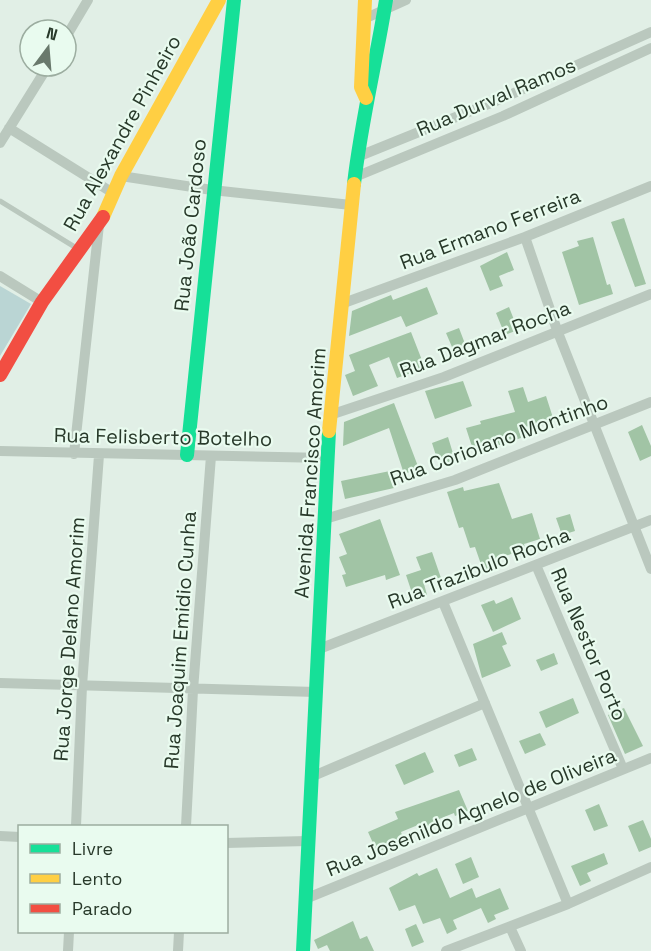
<svg xmlns="http://www.w3.org/2000/svg" width="651" height="951" font-family="'Space Grotesk',sans-serif">
  <rect width="100%" height="100%" fill="#e1efe6"/>
  <path fill="#bad5d4" d="M0 286 31 304 0 356Z"/>
  <path fill="#a1c4a5" d="M624 218 646 284 635 287 611 222Z
    M593 237 607 285 610 284 613 294 579 305 562 252 579 246 577 241Z
    M507 252 514 270 499 276 503 286 490 291 480 266Z
    M427 287 438 314 406 327 401 316 349 336 352 311 391 295 393 300Z
    M509 307 518 330 505 335 496 313Z
    M459 328 467 349 455 354 446 333Z
    M411 332 425 368 397 378 389 357 369 365 378 386 353 396 345 375 355 371 349 355Z
    M463 381 472 406 435 419 425 391Z
    M523 387 528 402 546 396 554 421 540 426 539 423 519 429 521 438 474 453 466 428 481 424 480 421 515 412 508 391Z
    M394 403 419 469 404 474 389 428 343 446 344 422Z
    M642 425 651 446V456L640 461 628 432Z
    M448 437 455 460 439 465 432 443Z
    M390 471 394 488 345 499 341 481Z
    M499 483 512 519 532 513 540 539 524 544 525 548 492 562 494 570 484 573 475 547 470 548 463 527 459 528 447 492 463 487 464 491Z
    M570 514 575 531 562 535 556 518Z
    M380 519 400 575 386 580 385 575 346 587 342 575 346 574 339 557 347 554 339 534Z
    M432 552 441 578 424 584 427 595 414 599 406 575 421 570 416 557Z
    M512 597 521 619 493 632 481 605 494 600 496 604Z
    M502 632 507 644 502 646 511 666 482 678 473 644Z
    M554 653 558 664 541 671 536 660Z
    M573 698 579 713 546 728 539 712Z
    M624 708 643 746 625 754 608 715Z
    M540 733 546 745 525 754 519 741Z
    M472 748 477 760 459 767 454 755Z
    M425 752 434 772 404 785 395 765Z
    M459 790 468 811 455 816 454 813 434 821 436 825 421 832 418 825 401 832 404 841 377 852 368 832 398 819 395 812Z
    M599 804 608 826 594 831 585 810Z
    M643 820 651 839V847L639 852 628 826Z
    M604 853 608 864 587 873 591 881 580 886 571 866Z
    M471 857 479 877 463 884 455 864Z
    M437 868 450 898 472 888 476 898 500 888 509 909 494 915 496 919 488 923 481 908 453 920 457 929 447 934 440 918 423 924 415 905 399 911 389 888 417 873 419 876Z
    M353 921 360 939 367 936 374 951H330L327 945 318 949 314 940Z
    M416 924 424 942 412 947 405 929Z"/>
  <g fill="none" stroke-linecap="round" stroke-linejoin="round">
    <path stroke="#bac8be" stroke-width="5" d="M0 201 78 249"/>
    <path stroke="#bac8be" stroke-width="10" d="M364 19 406 0
      M66 37 88 0
      M9 128 113 193
      M0 143 48 66
      M357 157 503 98 651 32
      M121 176 212 190 351 205
      M355 177 503 116 651 48
      M525 237 557 330 651 569
      M0 276 42 302
      M341 304 525 237 651 186
      M330 415 444 377 651 294
      M0 451 326 458
      M74 454 99 225
      M325 519 455 480 651 402
      M536 565 623 769
      M443 602 568 904
      M319 649 651 520
      M0 683 316 692
      M311 777 485 703
      M76 826 82 686 99 455
      M186 826 193 690 211 456
      M0 836 20 837
      M226 843 308 841
      M305 899 651 758
      M510 927 521 951
      M68 951 69 932
      M178 951 179 932
      M446 951 568 904 651 867"/>
    <path stroke="#16e098" stroke-width="14" d="M354 184C361 122 376 62 386 0
      M187 455 234 0
      M303 951 329 431"/>
    <path stroke="#ffcf43" stroke-width="14" d="M365 0 361 87 366 98
      M103 217 121 176 219 0
      M329 431 354 184"/>
    <path stroke="#f24e42" stroke-width="14" d="M0 375 42 302 103 217"/>
  </g>
  <g text-anchor="middle" dominant-baseline="central" stroke-width="4.5" stroke-linejoin="round" paint-order="stroke">
    <g font-size="20" fill="#28392a" stroke="#e9fbef">
      <text transform="translate(496 97) rotate(-23)">Rua Durval Ramos</text>
      <text transform="translate(122 133) rotate(-61)">Rua Alexandre Pinheiro</text>
      <text transform="translate(190 225) rotate(-84)">Rua João Cardoso</text>
      <text transform="translate(490 229) rotate(-21)">Rua Ermano Ferreira</text>
      <text transform="translate(485 339) rotate(-21)">Rua Dagmar Rocha</text>
      <text transform="translate(163 437) rotate(1)">Rua Felisberto Botelho</text>
      <text transform="translate(499 440) rotate(-20)">Rua Coriolano Montinho</text>
      <text transform="translate(310 473) rotate(-86)">Avenida Francisco Amorim</text>
      <text transform="translate(479 568) rotate(-21)">Rua Trazibulo Rocha</text>
      <text transform="translate(69 639) rotate(-86)">Rua Jorge Delano Amorim</text>
      <text transform="translate(180 640) rotate(-86)">Rua Joaquim Emidio Cunha</text>
      <text transform="translate(589 644) rotate(67)">Rua Nestor Porto</text>
      <text transform="translate(471 812) rotate(-22)">Rua Josenildo Agnelo de Oliveira</text>
    </g>
  </g>
  <rect x="18" y="825" width="210" height="108" fill="#e9fbef" stroke="#9cada0" stroke-width="1.5"/>
  <rect x="30" y="844" width="30" height="9" fill="#16e098" stroke="#9cada0" stroke-width="1.5"/>
  <text x="72" y="855" font-size="18" fill="#28392a">Livre</text>
  <rect x="30" y="874" width="30" height="9" fill="#ffcf43" stroke="#9cada0" stroke-width="1.5"/>
  <text x="72" y="885" font-size="18" fill="#28392a">Lento</text>
  <rect x="30" y="904" width="30" height="9" fill="#f24e42" stroke="#9cada0" stroke-width="1.5"/>
  <text x="72" y="915" font-size="18" fill="#28392a">Parado</text>
  <g transform="translate(48 48) rotate(16)"><circle r="28" fill="#e9fbef" stroke="#9cada0" stroke-width="1.5"/>
  <path d="M0-4.5L10 22L0 15L-10 22Z" fill="#69796c"/>
  <text y="-9" font-size="16" font-weight="bold" text-anchor="middle" fill="#28392a">N</text>
  </g>
</svg>
